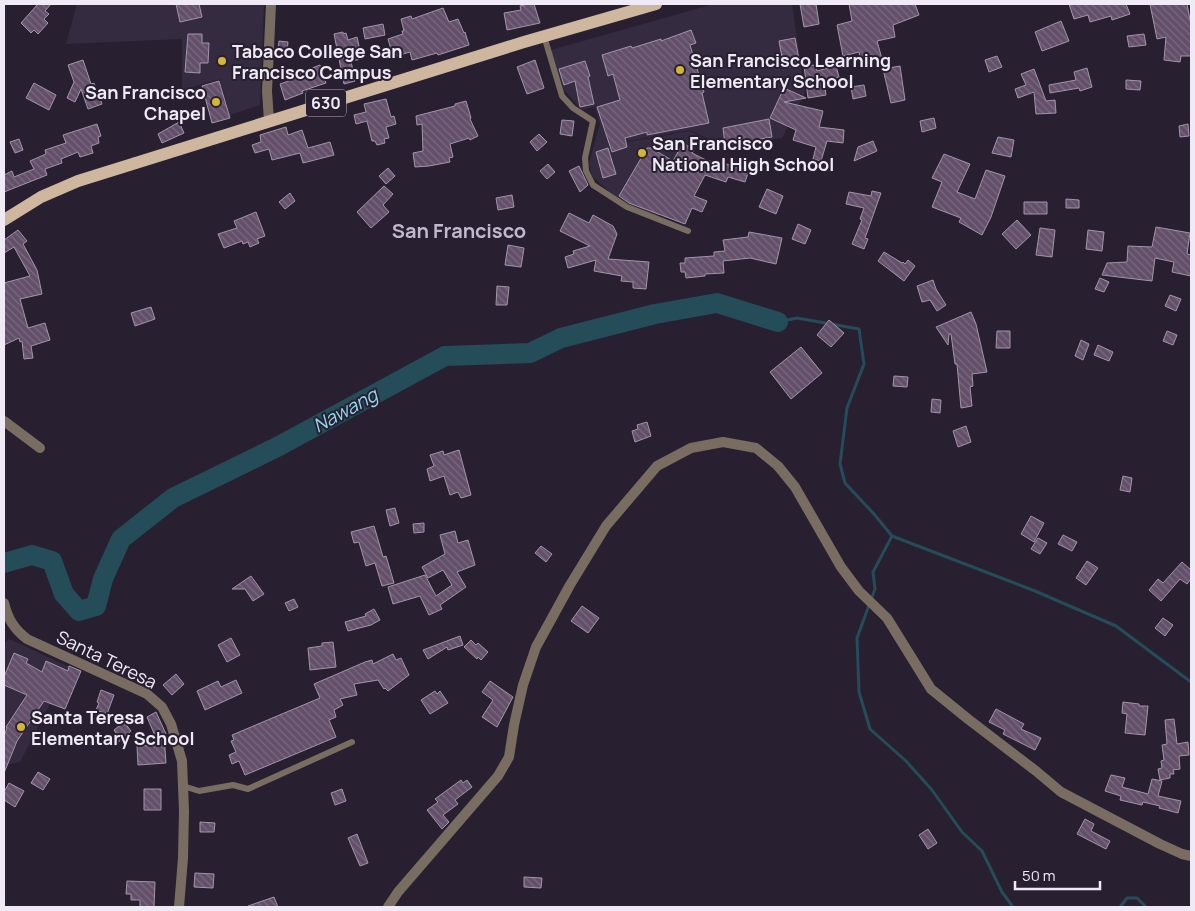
<svg xmlns="http://www.w3.org/2000/svg" width="1195" height="911" font-family="Manrope,sans-serif">
  <defs>
    <pattern id="building-back-hatch" width="6" height="6" patternUnits="userSpaceOnUse" patternTransform="scale(1.25)"><rect width="6" height="6" fill="#634f6a"/><path d="M-1 5l2 2M0 0l6 6M5-1l2 2" fill="none" stroke="#7a6880"/></pattern>
  </defs>
  <rect width="100%" height="100%" fill="#282031"/>
  <path fill="#352b41" d="M77 4H264L260 105 230 115 220 79 182 90V39L66 44Z
    M714 4H792L805 93 782 138 725 147 690 130 628 141 619 116 628 142 690 131 702 137 673 186 658 217 633 207 611 193 592 176 589 163 600 124 595 107 614 101 582 110 564 90 551 50Z
    M9 639 69 667 20 762 4 765V644Z"/>
  <g fill="none" stroke-linecap="round" stroke-linejoin="round">
    <path stroke="#244c59" stroke-width="3" d="M778 322 797 318 859 329 864 364 847 408 840 464 845 483 874 514 892 536 873 572 875 589 857 638 859 692 870 729 906 761 932 790 962 832 982 851 1002 892 1013 907
      M892 536 1035 591 1116 626 1191 682
      M1120 907 1127 898H1137L1146 907"/>
    <path stroke="#244c59" stroke-width="20" d="M4 563 32 555 52 561 64 594 79 611 96 606 103 579 121 539 173 498 279 446 445 356 530 353 561 338 655 314 717 303 778 322"/>
  </g>
  <path fill="url(#building-back-hatch)" stroke="#a395a8" d="M38 4H51L45 11 49 14 44 19 48 23 38 34 34 30 31 33 21 23Z
    M176 4H199L202 17 180 22Z
    M528 4H534L540 23 507 30 504 13 521 10 520 6Z
    M800 4H816L819 24 804 27Z
    M849 4H915L919 15 893 25 895 37 877 41 882 59 861 63 859 52 843 56 837 25 852 21Z
    M1069 4H1126L1130 14 1112 20 1111 16 1090 22 1088 15 1074 19Z
    M1150 4H1187L1191 25V56H1181L1180 62 1164 60 1166 37 1157 39Z
    M443 8 449 22 458 19 464 33 465 32 469 45 438 55 437 53 412 60 410 52 393 57 388 39 403 34 402 31H404L401 19 411 16 412 19Z
    M1061 21 1069 41 1042 51 1035 32Z
    M383 24 385 35 365 39 363 28Z
    M691 30 696 43 690 45 704 92 702 93 709 123 647 135V132L625 138 627 147 612 152 597 107 620 100 613 74 608 76 602 55 631 46 632 48 661 39V41Z
    M343 32V34L346 33 348 40 357 37 362 59 351 61 355 81 344 84 334 34Z
    M188 34H202V43H209L208 63H200V73L185 72Z
    M1144 34 1146 45 1129 47 1127 36Z
    M795 38 800 65 784 68 779 41Z
    M279 41 288 42 287 51H278Z
    M997 56 1002 67 989 72 985 60Z
    M83 60 91 84 94 83 102 104 88 109 81 89 75 102 67 98 74 82 68 65Z
    M535 60 544 88 527 94 517 67Z
    M585 61 590 76 588 77 594 104 580 107 575 81 564 85 559 69Z
    M320 65 326 83 302 91 303 93 285 100 280 84 297 78 296 74Z
    M816 65 817 71 836 66 839 77 824 81 826 95 808 98 804 66Z
    M900 66 905 100 891 103 883 69Z
    M1087 68 1092 87 1080 91 1079 88 1050 93 1049 85 1076 80 1074 72Z
    M1034 69 1046 101 1055 100 1056 113 1036 114 1034 92 1018 98 1015 89 1026 85 1021 74Z
    M1126 80 1141 81 1140 90 1126 89Z
    M219 81 230 118 212 123 202 86Z
    M34 83 56 95 49 110 26 98Z
    M864 85 866 96 853 99 851 87Z
    M784 88 806 98 784 102 823 111 819 127 844 130 843 143 827 141 821 161 813 159 816 147 793 140 796 130 770 118Z
    M386 99 391 117 394 116 396 124 386 127 389 138 384 139 385 143 377 145 375 141H372L367 121 356 124 354 115 366 112 364 104Z
    M466 101 471 118 470 119 478 136 470 140 469 138 450 144 453 157 449 158 450 162 429 166 415 167 413 153 423 151 422 124 417 125 416 116 455 106V104Z
    M934 118 936 128 922 132 920 121Z
    M769 119 772 137 725 145 723 128Z
    M562 120 574 121 572 136 560 134Z
    M179 122 184 133 162 143 158 134Z
    M97 124 101 136 98 137 99 143 91 146 93 153 80 157 78 152 61 159 62 163 45 169 47 175 4 192V175L12 171 14 177 34 169 30 161 46 154 45 150 66 143 63 135Z
    M1188 124 1189 136 1180 137 1179 126Z
    M286 127 288 135 302 130 308 148 330 142 334 155 303 163 300 153 272 160 269 149 255 153 252 145 261 142 260 135Z
    M539 134 547 142 537 151 530 142Z
    M998 137 1014 140 1011 157 992 153Z
    M19 139 23 150 15 153 10 142Z
    M873 141 877 151 854 161 858 147Z
    M683 143 694 150 692 153 704 159 718 164 719 162 749 170 745 182 728 177 726 182 705 175 694 196 707 201 702 212 692 208 685 224 629 203 619 196 647 148H651L673 161Z
    M608 148 616 174 603 178 596 152Z
    M944 154 970 164 957 192 975 199 986 170 1005 176 991 217 982 235 959 222 961 218 932 207 942 182 932 178Z
    M548 164 555 172 547 179 540 171Z
    M579 166 588 185 580 192 569 171Z
    M388 168 395 176 386 184 379 176Z
    M384 186 393 194 383 205 389 212 371 228 357 212Z
    M767 189 783 196 776 214 759 207Z
    M872 191 881 193 865 238 868 239 864 249 852 244 862 220 860 219 864 208 846 204 849 192 871 196Z
    M290 193 295 201 285 209 279 202Z
    M512 195 514 207 498 210 496 198Z
    M1066 199 1079 200V208H1066Z
    M1024 202H1047V214H1024Z
    M256 212 265 236 257 239 259 243 250 247 248 242 243 244 242 241 224 248 218 234 237 228 234 221Z
    M569 213 589 223 593 215 613 226 617 234 608 259 649 262 646 289 633 288V282L621 281 622 276 594 271 596 260 568 268 565 257 574 254 573 251 590 246 560 231Z
    M1017 220 1031 235 1016 249 1002 234Z
    M798 224 811 230 805 244 792 239Z
    M1156 227 1190 233 1187 254 1191 255V276L1172 272 1174 262 1155 258 1152 281 1102 275 1107 263 1127 262 1128 246 1152 247Z
    M1040 228 1055 230 1052 257 1036 255Z
    M18 230 27 241 23 244 37 270 42 294 20 299 28 328 45 323 50 340 31 346 33 358 24 359 22 341 20 342 19 338 4 345V283L30 276 14 247 4 253V240Z
    M1088 230 1104 232 1102 251 1086 249Z
    M749 232 782 238 776 264 750 258 723 261 724 273 705 274V276L686 278 685 272H681L680 263H685V258L714 256V252L725 251 723 240 748 237Z
    M508 245 524 248 521 267 505 265Z
    M884 252 902 263 903 262 905 264 908 260 915 266 904 281 878 261Z
    M1100 278 1109 282 1104 292 1095 289Z
    M933 280 936 289 946 305 937 311 930 300 922 302 917 286Z
    M497 286 509 287 507 305H496Z
    M1170 295 1181 299 1176 311 1165 306Z
    M151 307 155 319 135 326 131 313Z
    M971 312 976 324 987 372 972 374 973 386 970 387 972 406 961 408 957 364H955L951 334H949L948 345 936 327Z
    M829 320 844 333 831 347 817 335Z
    M997 331H1010V348H996Z
    M1167 331 1177 335 1173 345 1163 341Z
    M1081 340 1089 344 1083 360 1075 356Z
    M1098 345 1113 352 1109 361 1094 355Z
    M801 347 822 373 791 399 770 372Z
    M894 376 908 377 907 387 893 386Z
    M932 399 941 400 940 413 931 412Z
    M647 422 651 436 635 442 632 431 638 429 637 425Z
    M966 426 971 442 958 447 953 431Z
    M459 450 471 495 461 498 458 492 450 495 444 476 430 481 427 469 434 466 430 455 443 451 444 455Z
    M1123 476 1132 478 1130 492 1120 490Z
    M395 508 399 523 390 526 386 510Z
    M1031 516 1044 523 1034 542 1021 534Z
    M424 523V532L414 533 413 524Z
    M374 526 383 557 386 556 394 583 382 586 375 563 366 566 359 542 354 543 351 532Z
    M455 531 458 543 468 540 475 565 457 572 466 587 440 605 442 609 429 615 420 596 393 604 388 587 425 575 436 596 452 585 443 570 428 578 422 567 445 554 440 535Z
    M1063 535 1077 542 1072 551 1058 544Z
    M1038 538 1047 543 1040 554 1031 549Z
    M541 546 552 554 546 562 535 553Z
    M1087 561 1098 568 1086 585 1076 578Z
    M1182 562 1191 570V579L1187 584 1180 579 1161 601 1149 590 1158 579 1163 583Z
    M251 576 264 594 253 601 245 589H232Z
    M294 599 298 607 289 611 285 603Z
    M582 606 599 618 588 633 571 621Z
    M374 609 380 620 371 625 348 631 345 622 366 616 365 614Z
    M1163 618 1173 625 1165 636 1155 628Z
    M460 636 463 645 448 650 447 647 428 659 423 650Z
    M231 638 240 655 227 662 218 645Z
    M471 640 476 645 478 643 488 652 481 660 478 657 477 659 464 647Z
    M333 642 336 667 310 670 308 648 322 646V643Z
    M14 653 28 659 26 663 42 672 46 661 68 671 69 666 81 671 65 709 44 701 17 741 4 773V736L7 728 6 727 27 695 4 685V677Z
    M393 654 396 660 401 658 409 675 388 691 385 688 384 689 378 680 354 684 357 695 340 699 343 705 334 710 336 717 329 720 336 737 245 775 239 761 232 764 229 755 236 752 231 741 234 740 232 735 320 698 314 684 365 662 372 660 373 664Z
    M176 674 184 684 172 695 163 685Z
    M236 680 242 693 205 710 197 691 218 681 221 687Z
    M490 681 513 697 497 727 482 717 493 700 482 692Z
    M101 690 114 695 107 714 96 710 99 703 97 702Z
    M435 691 437 694 440 691 448 703 430 714 421 700Z
    M1123 702 1139 704V706H1148L1145 735 1125 733 1127 714 1122 713Z
    M996 709 1024 724 1021 729 1041 738 1035 750 1003 734 1005 730 989 722Z
    M156 712 166 734 164 735 166 763 138 765 137 746 159 745 147 717Z
    M1174 719 1177 744 1188 742 1189 755 1179 756 1180 769 1173 770 1174 774H1170V778L1160 780 1158 769 1162 768 1161 761 1164 760 1162 745 1167 744 1165 720Z
    M124 722 131 731 115 745 109 738 116 733 114 730Z
    M38 772 50 779 43 790 31 783Z
    M1111 775 1125 778 1122 787 1148 794 1152 779 1162 781 1158 796 1181 801 1178 813 1159 808 1160 806 1143 802 1142 805 1120 800 1121 796 1105 791Z
    M461 780 463 783 467 780 472 787 455 800 458 804 443 815 449 822 442 829 427 810 438 802 435 799Z
    M9 783 24 791 15 807 4 800V792Z
    M144 789H161V810H144Z
    M342 789 346 801 335 805 331 793Z
    M1085 819 1094 824 1091 831 1110 841 1106 849 1077 834Z
    M200 822 215 823 214 832H200Z
    M928 829 937 843 928 849 919 835Z
    M357 834 368 863 360 866 348 838Z
    M195 873 214 874 213 888 194 887Z
    M524 877 542 878 541 888 524 887Z
    M127 881 155 882 154 907H140V900H131V894H126Z
    M274 897 278 907H248V906Z"/>
  <g fill="none" stroke-linecap="round" stroke-linejoin="round">
    <path stroke="#796d62" stroke-width="6" d="M544 36 562 96 573 108 593 121 585 158 586 171 593 185 627 207 688 231
      M183 786 199 791 233 785 248 789 352 742"/>
    <path stroke="#796d62" stroke-width="10" d="M269 121 267 91 271 4
      M4 421 40 448
      M4 603C8 619 14 629 27 639L147 694 162 707 171 724 182 761 184 811 183 858 179 907
      M388 907 398 892 498 776 509 757 514 725 523 685 536 647 570 585 606 526 657 466 691 448 723 442 756 448 778 466 795 487 841 567 859 591 887 618 931 689 968 719 1036 771 1061 792 1160 844 1182 854 1191 856"/>
    <path stroke="#cfb79f" stroke-width="12" d="M4 220 41 197 78 181 524 42 656 4"/>
  </g>
  <g fill="#d4b635" stroke="#282031" stroke-width="2">
    <circle cx="222" cy="61" r="5"/>
    <circle cx="680" cy="70" r="5"/>
    <circle cx="216" cy="102" r="5"/>
    <circle cx="642" cy="153" r="5"/>
    <circle cx="21" cy="727" r="5"/>
  </g>
  <g text-anchor="middle" dominant-baseline="central" stroke-width="4" stroke-linejoin="round" paint-order="stroke">
    <rect fill="#282031" stroke="#b3adba" stroke-width="1" x="306" y="89.5" width="40" height="27" rx="4"/>
    <g font-size="16" font-weight="bold" fill="#efeaf5">
      <text x="326" y="103">630</text>
    </g>
    <g font-size="18" font-weight="bold" fill="#efeaf5" stroke="#282031" text-anchor="start">
      <text x="232" y="51">Tabaco College San<tspan x="232" dy="21">Francisco Campus</tspan></text>
      <text x="690" y="60">San Francisco Learning<tspan x="690" dy="21">Elementary School</tspan></text>
      <text x="206" y="92" text-anchor="end">San Francisco<tspan x="206" dy="21">Chapel</tspan></text>
      <text x="652" y="143">San Francisco<tspan x="652" dy="21">National High School</tspan></text>
      <text x="31" y="717">Santa Teresa<tspan x="31" dy="21">Elementary School</tspan></text>
    </g>
    <g font-size="18" fill="#efeaf5" stroke="#282031">
      <text transform="translate(107 659) rotate(26)">Santa Teresa</text>
    </g>
    <g font-size="19" font-style="italic" fill="#8fd8f1" stroke="#282031">
      <text transform="translate(345 410) rotate(-29)">Nawang</text>
    </g>
    <g font-size="20" font-weight="bold" fill="#c3b9cf" stroke="#282031">
      <text x="459" y="230">San Francisco</text>
    </g>
  </g>
  <rect width="1195" height="911" fill="none" stroke="#efeaf5" stroke-width="10"/>
  <path d="M1015 881v8h85v-8" fill="none" stroke="#efeaf5" stroke-width="2.5"/>
  <text x="1022" y="881" font-size="15" fill="#efeaf5" stroke="#282031" stroke-width="4" paint-order="stroke">50 m</text>
</svg>
